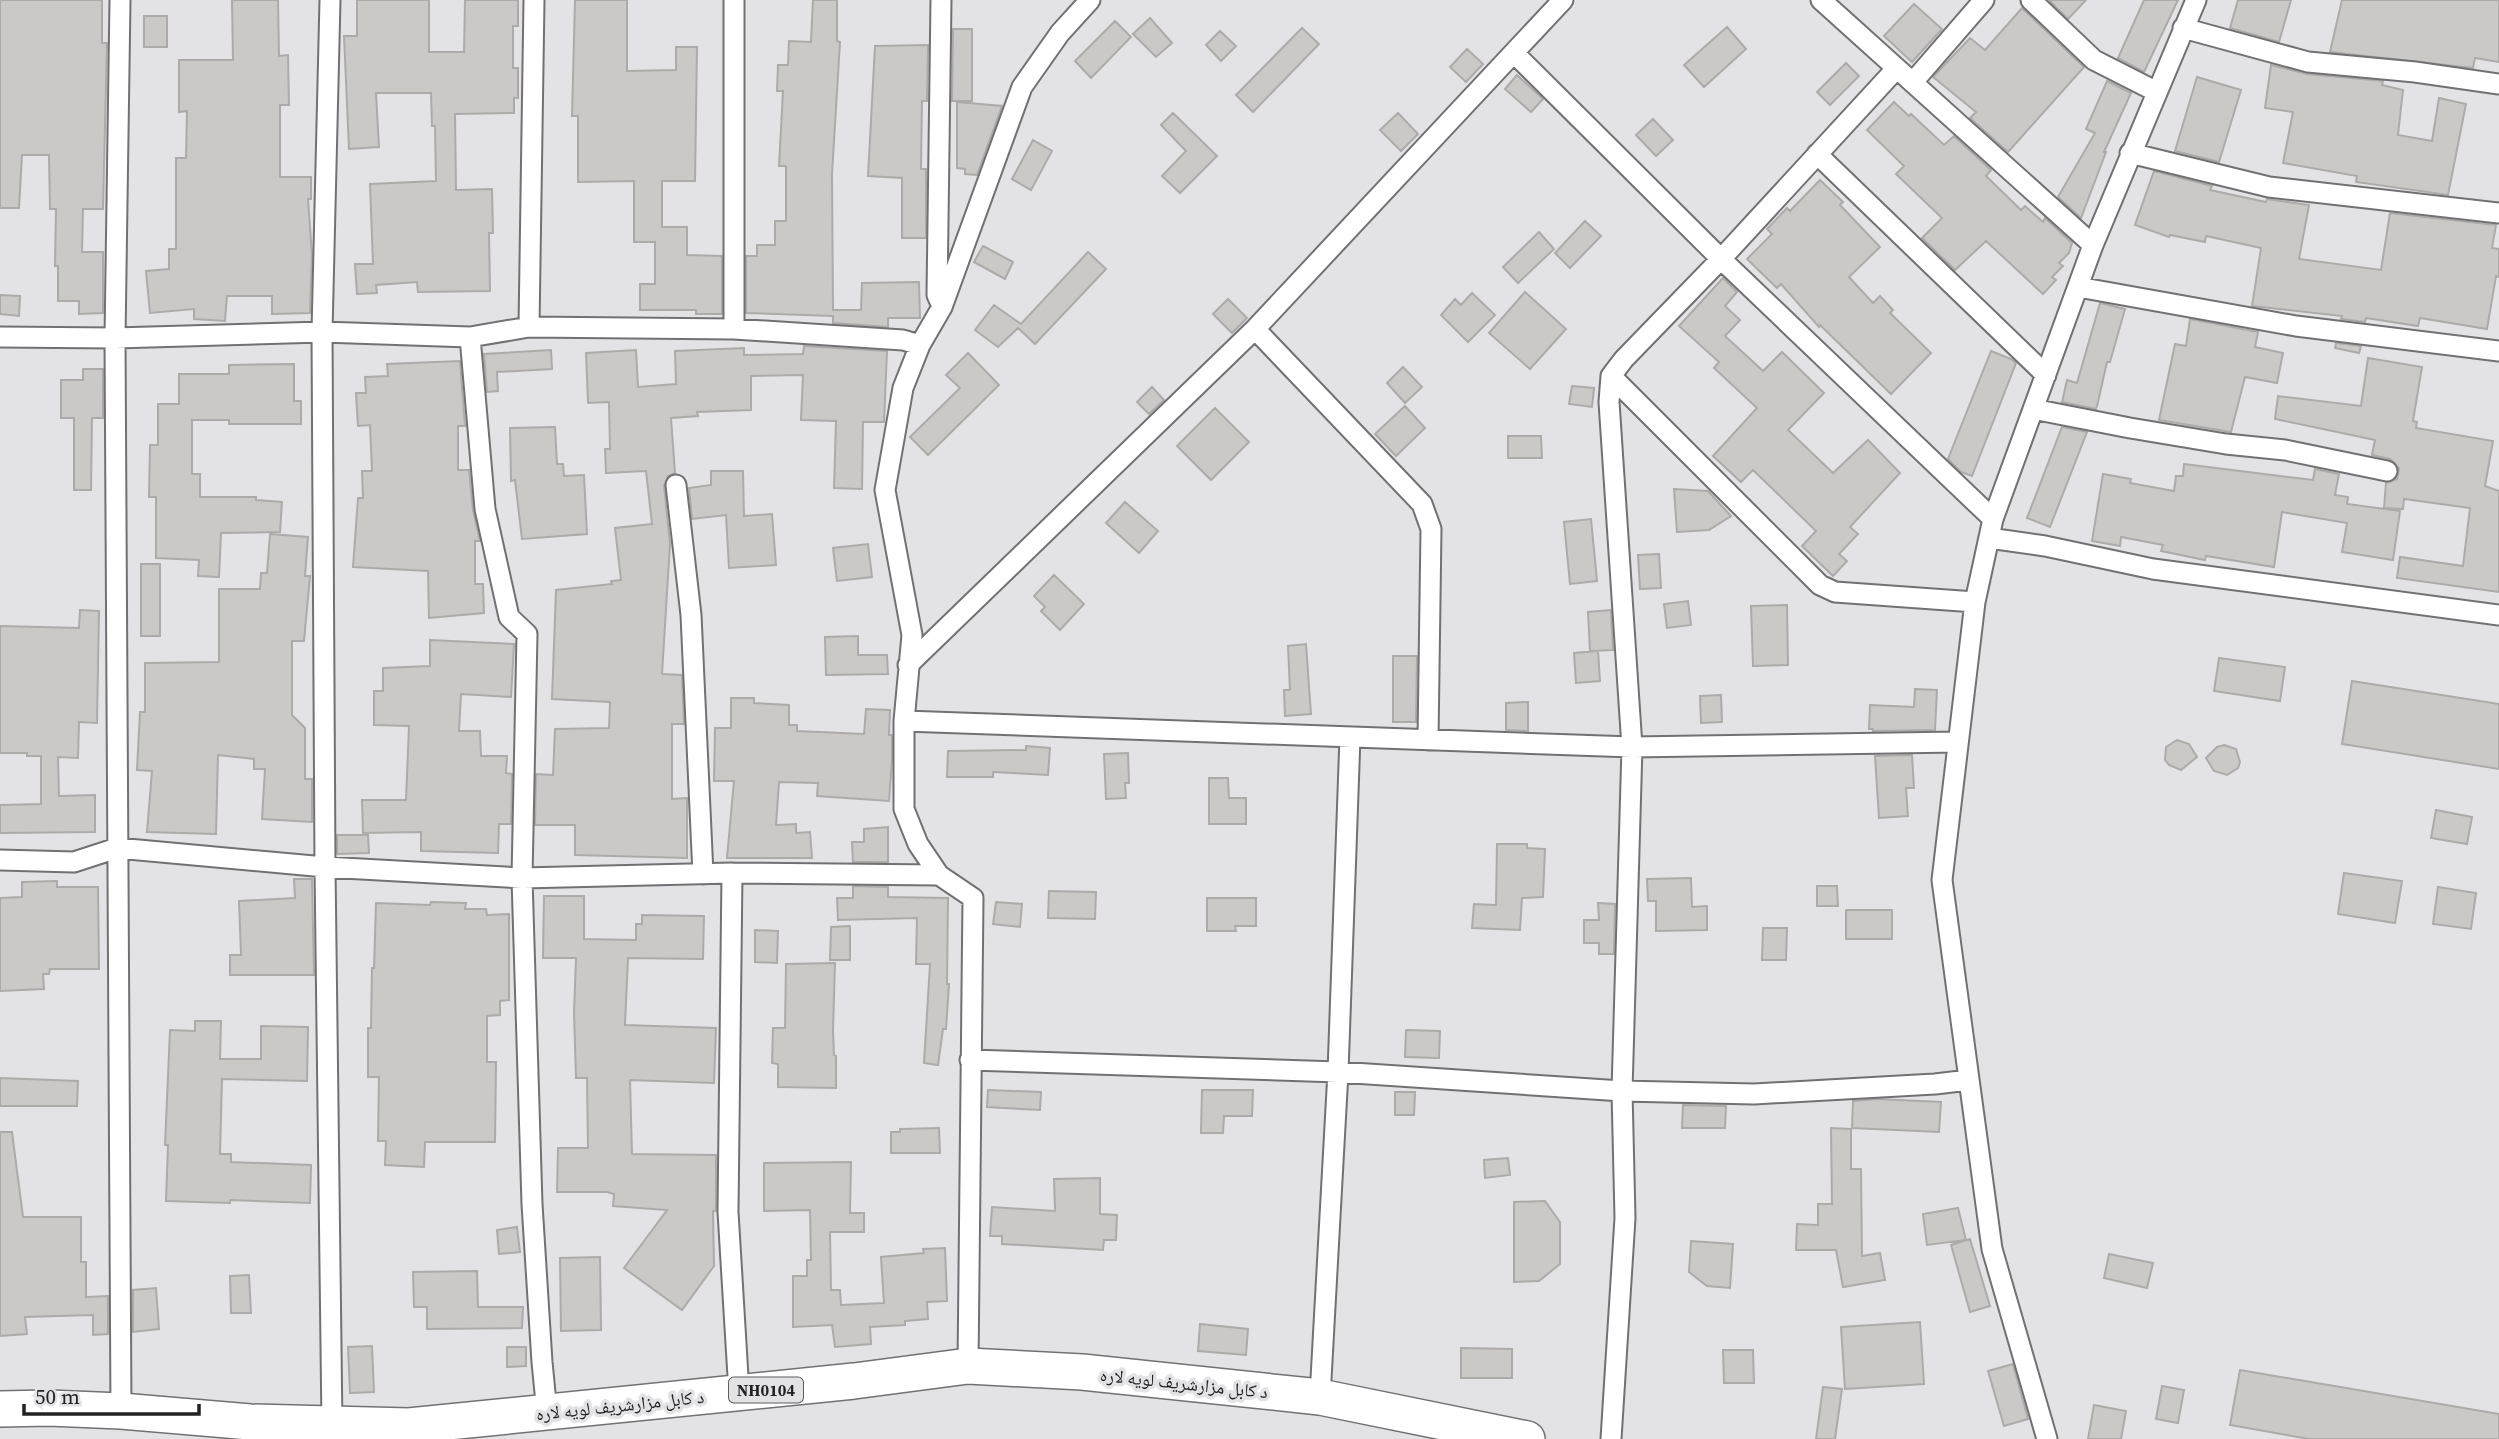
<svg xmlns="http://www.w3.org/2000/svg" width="2499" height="1439" font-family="'Source Serif 4','Noto Naskh Arabic',serif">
  <rect width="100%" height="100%" fill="#e3e3e6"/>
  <path fill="#cbc9c7" stroke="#adaba9" stroke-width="2" d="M0 0H102V43H107L103 209H83L82 252H103V313L79 314V301H58V266H55L56 209H50L49 155H22L19 208H0Z
    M232 0H278L279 56 288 55 289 105H280V177H311V199H308L312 256 310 313 272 314V296H227L225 321 194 319V309L150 313 146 271 169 269V249H176V158H186L187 111 179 112V60H233Z
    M357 0H429V52H464L465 0H518V26H513V68H518V98H514V113L455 114 456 190 492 189 493 233H489L490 291 418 292 417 282 376 285 377 293 357 294 355 264H373L370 184 436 181 435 126H432L431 93H376L379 147 349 149 344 36H357Z
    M575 0H627V71L676 70V47H697L695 181H662V227H687V255L722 256V314H696V310H640V284H655V242H634V181L578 182V116H572Z
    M813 0H837V41L840 42 832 174 833 310H861L862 283 919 282 920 318H888V327L833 323V316L746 313V256H757V245H775V221H786V166H779L783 91H777L778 65H788L789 41 811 42Z
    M2049 0H2086L2068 19Z
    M2144 0H2178L2144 72 2118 58Z
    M2238 0H2291L2279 42 2230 28Z
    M2342 0H2499V62L2475 58 2473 68 2330 52Z
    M1914 4 1942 29 1912 62 1884 36Z
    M2022 8 2084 67 2008 152 1970 118 1976 112 1933 77 1970 38 1985 50Z
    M144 16H167V47H144Z
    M1150 18 1172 43 1156 57 1133 34Z
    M1115 21 1131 37 1091 78 1075 61Z
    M1727 27 1746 49 1704 87 1684 65Z
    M1302 28 1319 44 1253 112 1236 95Z
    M953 29H972V101H952Z
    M1220 31 1236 46 1221 61 1206 45Z
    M928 45 927 101H922L921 169H926V238H902V178L868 176 875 46Z
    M1467 49 1483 64 1466 82 1450 67Z
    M1846 63 1859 76 1830 105 1817 92Z
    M2271 65 2307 74 2383 81 2382 85 2403 90 2398 135 2432 141 2439 98 2466 104 2448 195 2356 182 2357 176 2283 163 2293 112 2265 108Z
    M1517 75 1543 99 1531 112 1505 89Z
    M2197 77 2241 90 2219 162 2175 151Z
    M2107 81 2131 93 2104 152H2106L2081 218 2058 197 2095 133 2086 129Z
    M957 102 1002 106 977 175 965 174V169L957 168Z
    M1894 102 1909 116 1911 114 1944 145 1954 136 1991 170 1986 176 2021 210 2025 206 2043 222 2045 218 2072 243 2069 253 2059 263 2063 266 2052 277 2056 280 2043 294 1986 241 1955 270 1922 238 1942 218 1896 174 1904 166 1867 130Z
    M1173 113 1217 156 1180 193 1162 176 1186 151 1161 125Z
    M1398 113 1418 134 1401 151 1380 130Z
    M1653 119 1673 140 1656 156 1636 135Z
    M1033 140 1052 151 1031 190 1012 179Z
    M2154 171 2212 186 2210 190 2266 202 2267 199 2309 205 2299 259 2381 270 2390 213 2496 225 2492 248 2499 249V277L2496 276 2487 329 2420 318 2418 326 2366 318 2365 322 2341 319 2342 316 2252 306 2261 248 2206 236 2205 242 2170 235 2169 237 2135 225Z
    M1820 180 1843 202 1840 205 1880 247 1849 277 1873 303 1880 296 1893 310 1890 313 1931 353 1891 394 1820 325 1819 327 1781 284 1777 288 1747 259 1772 234 1767 229 1787 208 1790 211Z
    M1585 221 1601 236 1570 268 1555 253Z
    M1539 232 1554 249 1518 283 1503 267Z
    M983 246 1013 262 1005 279 974 262Z
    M1088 252 1106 269 1035 344 1018 328 998 347 975 330 994 305 1021 324Z
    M1723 278 1737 292 1725 306 1740 320 1725 336 1763 371 1782 352 1824 393 1788 430 1833 473 1868 440 1900 473 1850 527 1858 534 1839 554 1847 561 1833 576 1802 546 1816 531 1753 470 1741 482 1713 456 1757 408 1714 368 1719 362 1679 326Z
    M1525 292 1566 329 1530 369 1489 333Z
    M1472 293 1495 315 1468 342 1441 315 1455 299 1461 305Z
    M0 295 20 296 19 316 0 314Z
    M1228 299 1247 318 1232 333 1213 314Z
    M2100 303 2125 309 2110 362H2107L2098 402 2096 409 2062 402 2067 380 2077 383Z
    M2190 319 2258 332 2255 347 2283 353 2277 383 2245 377 2231 432 2159 420 2175 344 2186 346Z
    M2336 343 2361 346 2359 353 2335 348Z
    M804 346 887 351 884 422H863L862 489 834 488 836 421 801 420 803 375 751 376V410L697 412 698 416 671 418 675 473 668 476 664 486 670 544 662 674 682 675 684 724H672V799L687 798V858L575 855V825H535L536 774 553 775 555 729 609 728 610 702 552 699 556 590 612 584 611 581 621 580 615 528 652 524 646 471 606 473 605 449H610L609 402 588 403 586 353 636 350 638 387 676 384 675 351 744 348V355L803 354Z
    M551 350 552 369 497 372 498 391 487 392 484 354Z
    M1991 351 2011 359 2016 363 1972 476 1961 472 1948 459Z
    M968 353 999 385 928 455 910 437 960 388 946 375Z
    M2368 358 2422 367 2413 421 2417 422 2416 428 2493 441 2485 486 2499 491V592L2397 578 2400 557 2463 566 2470 508 2404 499 2403 509 2384 508 2386 483 2397 479 2399 468 2390 459 2372 455 2375 440 2275 419 2278 396 2361 406Z
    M460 361 465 426H458V470H469L473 510 480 541H475V584H483L484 613 429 618 428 571 353 567 358 498H363L362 471H372L370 425 358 426 356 393H366L365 377 388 376 387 364Z
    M294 364V401H301V424H229V420H192V474H200V497H256V500L282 502 280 532 221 533 219 577 198 576 199 560 156 558V497H149L150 445H158V404H179V374H229V365Z
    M1403 367 1422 387 1405 403 1387 383Z
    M83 369H103V418H92L91 490H74V418H61V380H83Z
    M1572 386 1594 388 1592 407 1569 404Z
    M1152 387 1164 400 1149 414 1137 402Z
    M1405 406 1425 428 1396 456 1375 434Z
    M1215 408 1249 442 1211 480 1177 446Z
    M555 427 557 464H563L564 476 584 475 587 534 522 539 515 480 511 481 510 428Z
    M2062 427 2087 432 2050 527 2027 518Z
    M1508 436H1541L1542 458H1508Z
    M2184 464 2313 480 2315 469 2339 474 2335 495 2348 497 2347 504 2400 511 2393 560 2342 552 2347 523 2282 512 2274 567 2206 556 2205 560 2161 551 2163 545 2121 537 2120 546 2092 541 2103 474 2131 479 2130 483 2174 491 2176 476H2183Z
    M711 471H743L744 516 772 514 776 565 729 568 726 515 692 519 689 488 711 485Z
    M1674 489 1708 491 1731 516 1709 530 1677 532Z
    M1125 502 1158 531 1139 553 1106 523Z
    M1591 519 1597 581 1570 584 1564 522Z
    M270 534 308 537 305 576H310L304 641H292V715L305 728V779H312V822L262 819 265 769H254V759L218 755 216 834 147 832 152 771 137 770 140 712H145V663L219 662V589H260L261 573H267Z
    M868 544 872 577 837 581 833 548Z
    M1659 554 1661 588 1640 589 1638 555Z
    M141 564H160V636H141Z
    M1054 575 1084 604 1060 630 1041 611 1045 607 1034 596Z
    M1688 601 1691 625 1667 628 1664 604Z
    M1787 605 1788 665 1753 666 1751 606Z
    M80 610 99 611 97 723 79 722 78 758 58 757 59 796 95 795V832L0 833V805L41 804V756H27V753H0V626L79 628Z
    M1611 610 1613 650 1590 651 1588 612Z
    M858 636V655H887L888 674 826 675 825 637Z
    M430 640 514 644 511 697 461 694 459 731H480L481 756H507L506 773 512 774 511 824H499L498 853 421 851V832L363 833 362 800H406L409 726 374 725V691H383V668L430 666Z
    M1306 644 1311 714 1285 716 1284 690H1290L1288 646Z
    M1598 651 1600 681 1576 683 1574 653Z
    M1393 656H1417L1416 722H1393Z
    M2219 658 2285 667 2280 701 2214 691Z
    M2352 681 2499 704V769L2342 744Z
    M1915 689 1937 690 1935 730 1873 731V729H1869L1870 705 1914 707Z
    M1721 695 1722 722 1701 723 1700 696Z
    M731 698H754V703L789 705V725H797V731L864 734 866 709 890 710 889 735H892V761L889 801 817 796 818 783 779 782 776 825 796 824V833L810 832 812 858H727L734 781H714L715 728H731Z
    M1528 702V731L1506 730V703Z
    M2177 740 2189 744 2197 757 2181 770 2169 765 2165 760 2166 747Z
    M2224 745 2236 749 2240 762 2238 768 2227 775 2214 771 2206 758 2217 747Z
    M1026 746 1050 748 1048 775 993 772V777H947L948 751 1026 750Z
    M1128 753 1129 783H1125L1126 798 1106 799 1104 754Z
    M1912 755 1914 788H1906L1908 816 1879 818 1875 756Z
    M1209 778H1228L1229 798H1246V824H1209Z
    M2436 810 2472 817 2467 844 2431 838Z
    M888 827V862H853L852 842H864V829Z
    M337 835H368L369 853 337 854Z
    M1497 844H1527V848L1545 849 1543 897 1522 898 1520 930 1472 928 1474 904 1496 905Z
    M2344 873 2402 881 2395 923 2338 914Z
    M1691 878 1692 907 1707 906V930L1656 931V901H1648L1647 879Z
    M294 879H312L314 975H230V955H241L239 901 295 898Z
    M57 881V887H98L99 969H50L49 974H43L44 989 0 991V898L22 897V882Z
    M853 886 888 887V897L948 898 947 984H949L946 1029H943L938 1065 924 1063 930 964H916L917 918 838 920 837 898H853Z
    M1817 886H1837L1838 906H1817Z
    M2438 887 2476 893 2471 929 2433 924Z
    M1049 891 1096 892 1095 919 1048 918Z
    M544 896H584V939L636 940V924H642V915L704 916 703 959 628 958 625 1025 716 1028 714 1083 630 1080 632 1154 716 1155V1211H713L714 1266 682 1310 624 1268 667 1210 613 1206 614 1194 607 1192H557L558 1148H588L587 1078H576L574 1013 576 958H543Z
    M1207 898H1256V926H1235L1236 931H1207Z
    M431 902 466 903 465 909H486L487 915 509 914V1000L500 1001V1015L487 1016V1062H496L495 1142H425L424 1167 385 1165 386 1141H378L379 1077H368V1028H371L372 968H374L376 903 430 905Z
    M996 902 1022 904 1020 927 993 924Z
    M1598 903 1615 904 1614 954H1599V943H1584V920H1599Z
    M1846 910H1892V939H1846Z
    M850 926V960H830L831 927Z
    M1763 928H1787L1786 960H1762Z
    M755 930 778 931 777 963 755 962Z
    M835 963 833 1030 834 1055 836 1056V1088L778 1087V1064L772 1063 773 1028H785L786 964Z
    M195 1021H221L220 1059H261V1026L308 1027 307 1081 222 1079 220 1154H231V1162L311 1165 310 1203 230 1200V1203L166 1201 168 1145H165L170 1030 195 1031Z
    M1406 1030 1440 1031 1439 1058 1405 1057Z
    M0 1078 78 1081 77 1106H0Z
    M988 1090 1041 1092 1040 1110 987 1107Z
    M1202 1090H1253L1252 1116H1224L1223 1133H1201Z
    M1395 1092H1415L1414 1115H1395Z
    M1877 1099 1941 1102 1939 1132 1852 1128 1853 1101Z
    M1683 1105 1726 1106 1725 1128H1682Z
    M939 1128 940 1153H891V1132H900V1129Z
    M1831 1128 1851 1129V1169H1861L1862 1256 1880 1253 1885 1280 1843 1287 1836 1250H1796L1797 1224 1818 1225V1204H1832Z
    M0 1132H12L23 1217H81V1262H86V1297L108 1296V1334L93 1335V1315L25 1317 27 1334 0 1336Z
    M1508 1158 1510 1175 1485 1178 1484 1160Z
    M851 1162 850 1213H864V1232H830L831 1290H840L841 1305 884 1303 881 1257 924 1253 923 1249 945 1248 947 1301 927 1302 928 1319 905 1321V1325L870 1327 871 1344 835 1347 832 1325 793 1327V1276H807V1260H811L810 1210 764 1211V1163Z
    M1100 1178V1214L1117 1215 1116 1240H1104L1103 1250 1002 1244V1236H990L992 1207 1055 1211 1054 1179Z
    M1545 1201 1560 1222V1264L1539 1281 1514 1282V1202Z
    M1958 1208 1966 1240 1927 1245 1923 1214Z
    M517 1227 520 1252 499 1254 497 1230Z
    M1970 1239 1990 1306 1970 1312 1951 1245Z
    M1691 1241 1733 1244 1730 1288 1707 1286 1689 1272Z
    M2109 1254 2153 1263 2147 1288 2104 1278Z
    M600 1257 601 1330 561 1331 560 1258Z
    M477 1271 478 1307H523L522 1328 427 1329V1307H414L413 1272Z
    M249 1275 251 1313H231L230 1276Z
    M156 1288 159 1329 133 1332V1290Z
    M1920 1322 1924 1384 1845 1389 1841 1327Z
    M1200 1324 1248 1329 1246 1355 1198 1351Z
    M372 1346 374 1392 350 1393 348 1347Z
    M507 1347H526V1366L507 1367Z
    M1461 1348 1512 1349V1378H1461Z
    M1723 1350H1753L1754 1383H1724Z
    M2013 1364 2028 1419 2004 1426 1988 1371Z
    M2240 1370 2499 1414V1439H2309L2230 1425Z
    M2162 1386 2184 1390 2178 1423 2156 1419Z
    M1823 1387 1842 1389 1835 1439H1816Z
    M2094 1405 2126 1411 2121 1439H2088Z"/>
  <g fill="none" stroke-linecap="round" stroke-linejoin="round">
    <defs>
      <path id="street" d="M120 0 115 338 121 1411
        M330 0 322 332 325 867 332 1426
        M734 0V329
        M941 0 937 295 942 306
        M1821 0 2093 245
        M2031 0 2094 60 2157 92
        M2183 28 2308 62 2415 72 2499 84
        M1514 53 1721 259 1993 519
        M1913 82 1984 0
        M2130 153 2269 187 2499 213
        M1817 154 2046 375
        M2078 287 2296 326 2499 351
        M529 327 534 0
        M1255 329 1422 504 1431 529 1428 740
        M0 337 115 338 322 332 470 337 529 327 734 329 903 340 920 345
        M470 337 485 509 509 617 527 634 522 878 532 1204 542 1362 547 1413
        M1611 376 1820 585 1835 592 1975 602
        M2033 409 2130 428 2226 444 2285 450 2387 471
        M676 485 691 615 703 874
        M1989 538 2045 546 2153 569 2499 615
        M908 665 1255 329 1563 0
        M904 721 1632 747 1958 742
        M0 860 74 862 117 848 325 867 522 878 732 873 939 875
        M732 873 728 1212 739 1393
        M970 1060 1338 1072 1622 1091 1754 1094 1935 1084 1969 1080
        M968 1366 973 898 939 875 918 844 904 809V721L912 635 885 490 903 388 920 345 942 307 1022 87 1060 33 1090 0
        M1320 1397 1338 1072 1350 737
        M1611 1439 1625 1218 1622 1091 1632 747 1609 402 1611 376 1624 359 1721 259 1896 69
        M2047 1439 1992 1249 1942 880 1975 602 1993 519 2093 245 2196 0"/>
      <path id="highway" d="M0 1409 49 1408 121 1411 250 1422 409 1426 854 1381 968 1366 1082 1372 1320 1397 1527 1439"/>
    </defs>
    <use href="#street" stroke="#717173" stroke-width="23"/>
    <use href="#highway" stroke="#717173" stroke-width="38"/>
    <use href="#street" stroke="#fff" stroke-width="19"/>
    <use href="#highway" stroke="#fff" stroke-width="35"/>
  </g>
  <g text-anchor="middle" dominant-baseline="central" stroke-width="7" stroke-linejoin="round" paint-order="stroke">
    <rect fill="#e3e3e6" stroke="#5c5c5e" stroke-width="2" x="729" y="1377.5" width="74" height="25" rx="5"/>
    <g font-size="16" font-weight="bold" fill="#222223">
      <text x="766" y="1390">NH0104</text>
    </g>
    <g font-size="18" fill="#222223" stroke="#e3e3e6">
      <text transform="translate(1184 1383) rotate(6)">د کابل مزارشریف لویه لاره</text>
      <text transform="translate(620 1405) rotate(-6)">د کابل مزارشریف لویه لاره</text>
    </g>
  </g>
  <path d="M24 1404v10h175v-10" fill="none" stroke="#222223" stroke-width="3.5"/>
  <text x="35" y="1404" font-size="21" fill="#222223" stroke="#e3e3e6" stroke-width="5" paint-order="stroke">50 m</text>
</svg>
